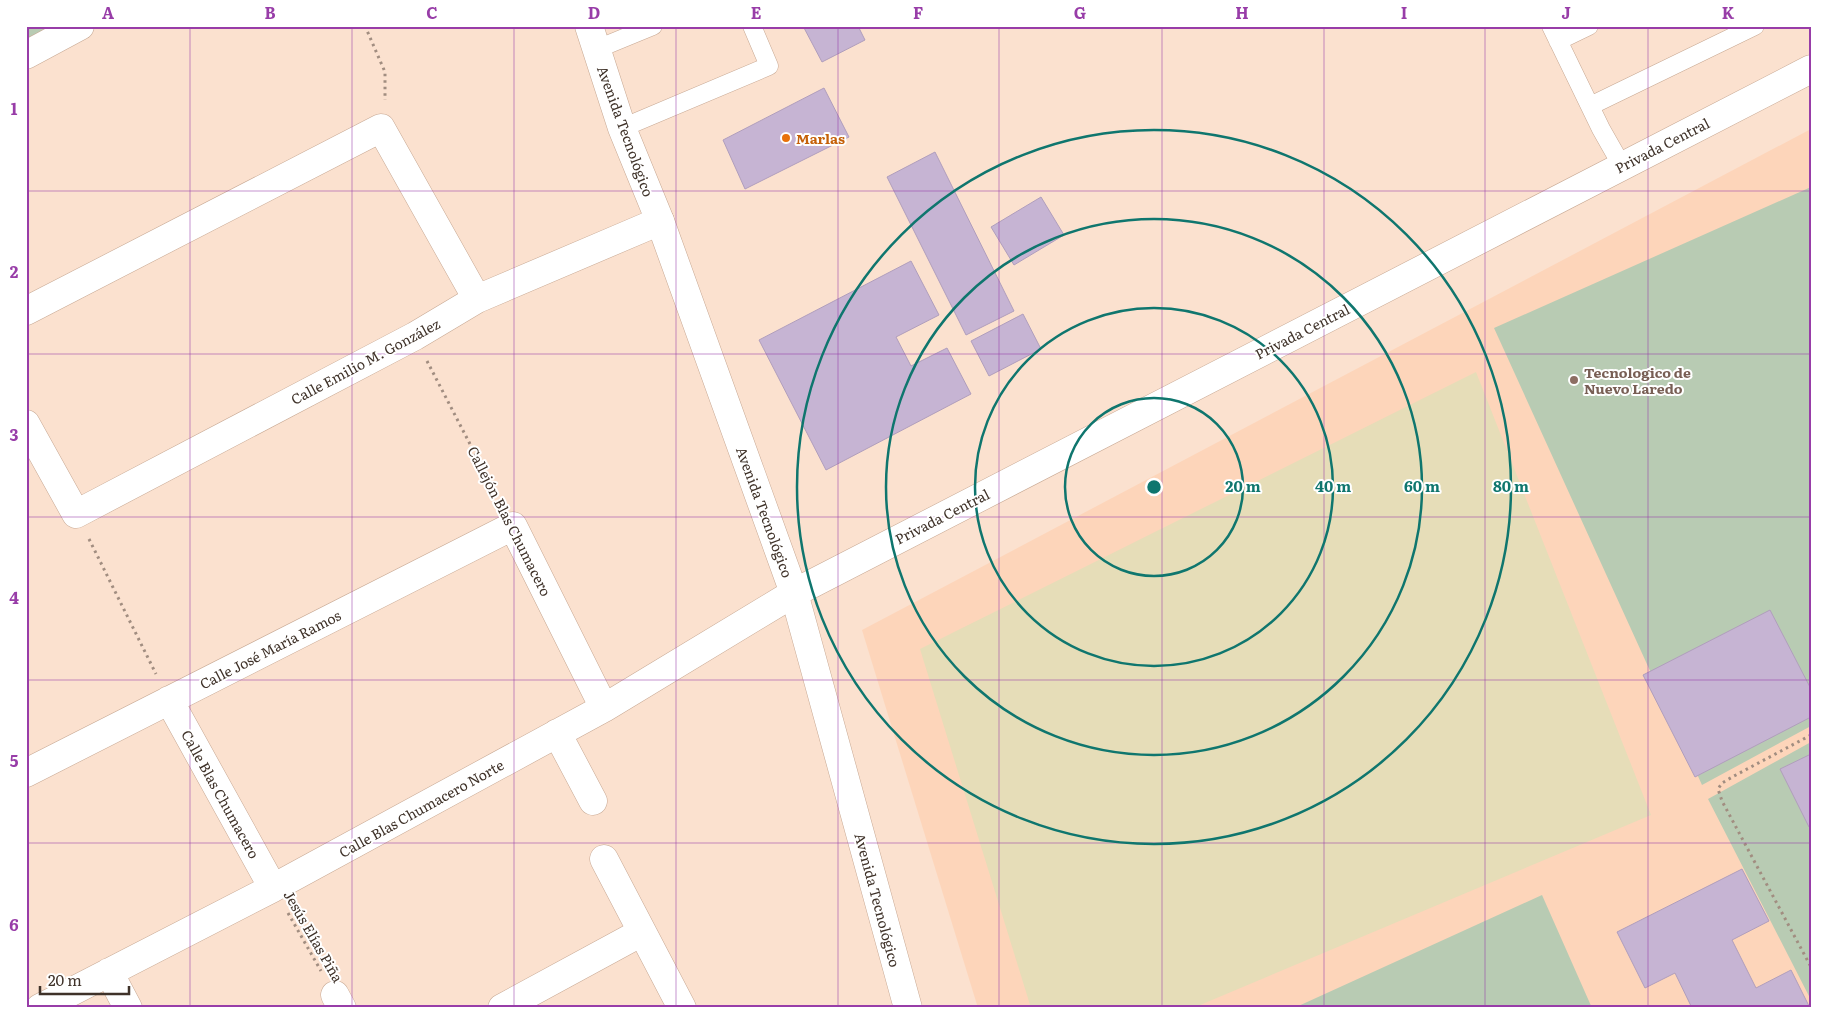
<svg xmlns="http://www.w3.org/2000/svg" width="1837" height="1034" font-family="Literata,serif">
  <rect width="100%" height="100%" fill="#fbe1cf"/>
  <path fill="#fdd5ba" d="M1811 129V1008H978L862 630Z"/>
  <path fill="#b8cbb3" d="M26 26H54L26 41Z
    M1811 187V726L1702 785 1494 328Z
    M1811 742V1000L1708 799Z
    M1542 895 1592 1008H1294Z"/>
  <path fill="#e6ddb8" d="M1476 372 1651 815 1193 1008H1031L920 649Z"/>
  <path fill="#c6b4d3" stroke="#b09ebc" d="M803 26H858L865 40 822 62Z
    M824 88 849 137 745 189 723 140Z
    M935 152 1014 311 966 335 887 177Z
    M1041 197 1064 235 1014 265 991 227Z
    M911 261 939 315 896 337 911 366 947 348 971 394 826 470 759 340Z
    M1023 314 1041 349 989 376 971 341Z
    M1770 610 1811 689V717L1695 777 1643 675Z
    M1811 754V826L1809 827 1780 769Z
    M1742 869 1769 921 1732 940 1756 988 1791 970 1810 1008H1692L1675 973 1645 988 1617 932Z"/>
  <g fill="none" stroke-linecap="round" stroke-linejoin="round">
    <defs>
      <path id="service" d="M1551 26 1601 129 1622 166
        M1558 41 1589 26
        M597 49 653 26
        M1590 106 1755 26
        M622 128 769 66 752 26"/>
      <path id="minor" d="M26 311 381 128 477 299
        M26 424 76 514 415 336 477 299 660 221
        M169 700 273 888
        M557 733 593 801
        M26 773 513 526 604 708
        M604 859 682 1008
        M109 972 128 1008
        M335 995 342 1008
        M40 1008 273 888 604 708 794 593 1811 69
        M502 1008 642 932"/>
      <path id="tertiary" d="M589 26 622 128 660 221 794 593 908 1008"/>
      <path id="secondary" d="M26 55 80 26"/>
    </defs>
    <use href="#service" stroke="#c7a893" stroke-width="19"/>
    <use href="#minor" stroke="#c7a893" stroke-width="29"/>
    <use href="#tertiary" stroke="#c7a893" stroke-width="29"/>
    <use href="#secondary" stroke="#c7a893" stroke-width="29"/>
    <path stroke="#a18d80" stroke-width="3" stroke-dasharray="2.5 4" stroke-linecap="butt" d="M365 26 385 72V100
      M427 361 500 502
      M89 539 156 674
      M1811 735 1734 776 1722 783 1718 789 1722 801 1811 967
      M288 913 321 971"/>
    <use href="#service" stroke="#fff" stroke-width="18"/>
    <use href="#minor" stroke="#fff" stroke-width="28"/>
    <use href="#tertiary" stroke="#fff" stroke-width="28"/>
    <use href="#secondary" stroke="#fff" stroke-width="28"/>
  </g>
  <path fill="none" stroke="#983da8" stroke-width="1" stroke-opacity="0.55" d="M190 26V1008M352 26V1008M514 26V1008M676 26V1008M838 26V1008M999 26V1008M1162 26V1008M1324 26V1008M1485 26V1008M1648 26V1008M26 191H1811M26 354H1811M26 517H1811M26 680H1811M26 843H1811"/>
  <g fill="none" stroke="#0f766e" stroke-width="2.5">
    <circle cx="1154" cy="487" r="89"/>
    <circle cx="1154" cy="487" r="179"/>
    <circle cx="1154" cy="487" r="268"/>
    <circle cx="1154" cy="487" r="357"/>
  </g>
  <circle fill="#e8710a" stroke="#fff" stroke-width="2" cx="786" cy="138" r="5"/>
  <circle fill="#8d6e63" stroke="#fff" stroke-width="2" cx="1574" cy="380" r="5"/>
  <g text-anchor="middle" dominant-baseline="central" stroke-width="4" stroke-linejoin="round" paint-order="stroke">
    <g font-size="14" fill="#3f3229" stroke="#fff">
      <text transform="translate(626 131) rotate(70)">Avenida Tecnológico</text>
      <text transform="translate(1662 145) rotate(-27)">Privada Central</text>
      <text transform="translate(1302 331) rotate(-27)">Privada Central</text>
      <text transform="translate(365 361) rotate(-28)">Calle Emilio M. González</text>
      <text transform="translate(765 512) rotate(70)">Avenida Tecnológico</text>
      <text transform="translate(942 516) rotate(-27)">Privada Central</text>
      <text transform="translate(510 521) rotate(63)">Callejón Blas Chumacero</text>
      <text transform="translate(270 649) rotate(-27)">Calle José María Ramos</text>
      <text transform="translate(221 794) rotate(61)">Calle Blas Chumacero</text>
      <text transform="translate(421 808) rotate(-29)">Calle Blas Chumacero Norte</text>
      <text transform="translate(878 900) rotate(75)">Avenida Tecnológico</text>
      <text transform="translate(314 936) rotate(60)">Jesús Elías Piña</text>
    </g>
    <g font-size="14" font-weight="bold" fill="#c56008" stroke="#fff" text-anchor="start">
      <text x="796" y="138">Marlas</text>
    </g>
    <g font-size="14" font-weight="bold" fill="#785e54" stroke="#fff" text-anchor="start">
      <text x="1584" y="372">Tecnologico de<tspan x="1584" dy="16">Nuevo Laredo</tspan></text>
    </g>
  </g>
  <circle cx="1154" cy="487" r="8" fill="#0f766e" stroke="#fff" stroke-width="2.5"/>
  <g font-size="15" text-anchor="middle" font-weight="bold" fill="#0f766e" stroke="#fff" stroke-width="4" stroke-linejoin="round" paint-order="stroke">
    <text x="1243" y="492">20 m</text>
    <text x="1333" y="492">40 m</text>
    <text x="1422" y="492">60 m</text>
    <text x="1511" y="492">80 m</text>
  </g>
  <rect width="1837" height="1034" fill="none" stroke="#ffffff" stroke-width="55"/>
  <path d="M40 986v8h89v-8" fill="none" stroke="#3f3229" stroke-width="2.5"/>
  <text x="48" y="986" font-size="15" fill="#3f3229" stroke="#ffffff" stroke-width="4" paint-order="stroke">20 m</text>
  <rect x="28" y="28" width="1782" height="978" fill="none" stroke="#983da8" stroke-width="2"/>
  <g font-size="16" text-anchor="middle" font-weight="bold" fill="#983da8">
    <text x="108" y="19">A</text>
    <text x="270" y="19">B</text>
    <text x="432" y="19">C</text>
    <text x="594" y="19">D</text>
    <text x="756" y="19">E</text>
    <text x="918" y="19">F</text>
    <text x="1080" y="19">G</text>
    <text x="1242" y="19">H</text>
    <text x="1404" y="19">I</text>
    <text x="1566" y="19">J</text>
    <text x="1728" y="19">K</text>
    <text x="14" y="115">1</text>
    <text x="14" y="278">2</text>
    <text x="14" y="441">3</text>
    <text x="14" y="604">4</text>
    <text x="14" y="767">5</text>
    <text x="14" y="931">6</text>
  </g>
</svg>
